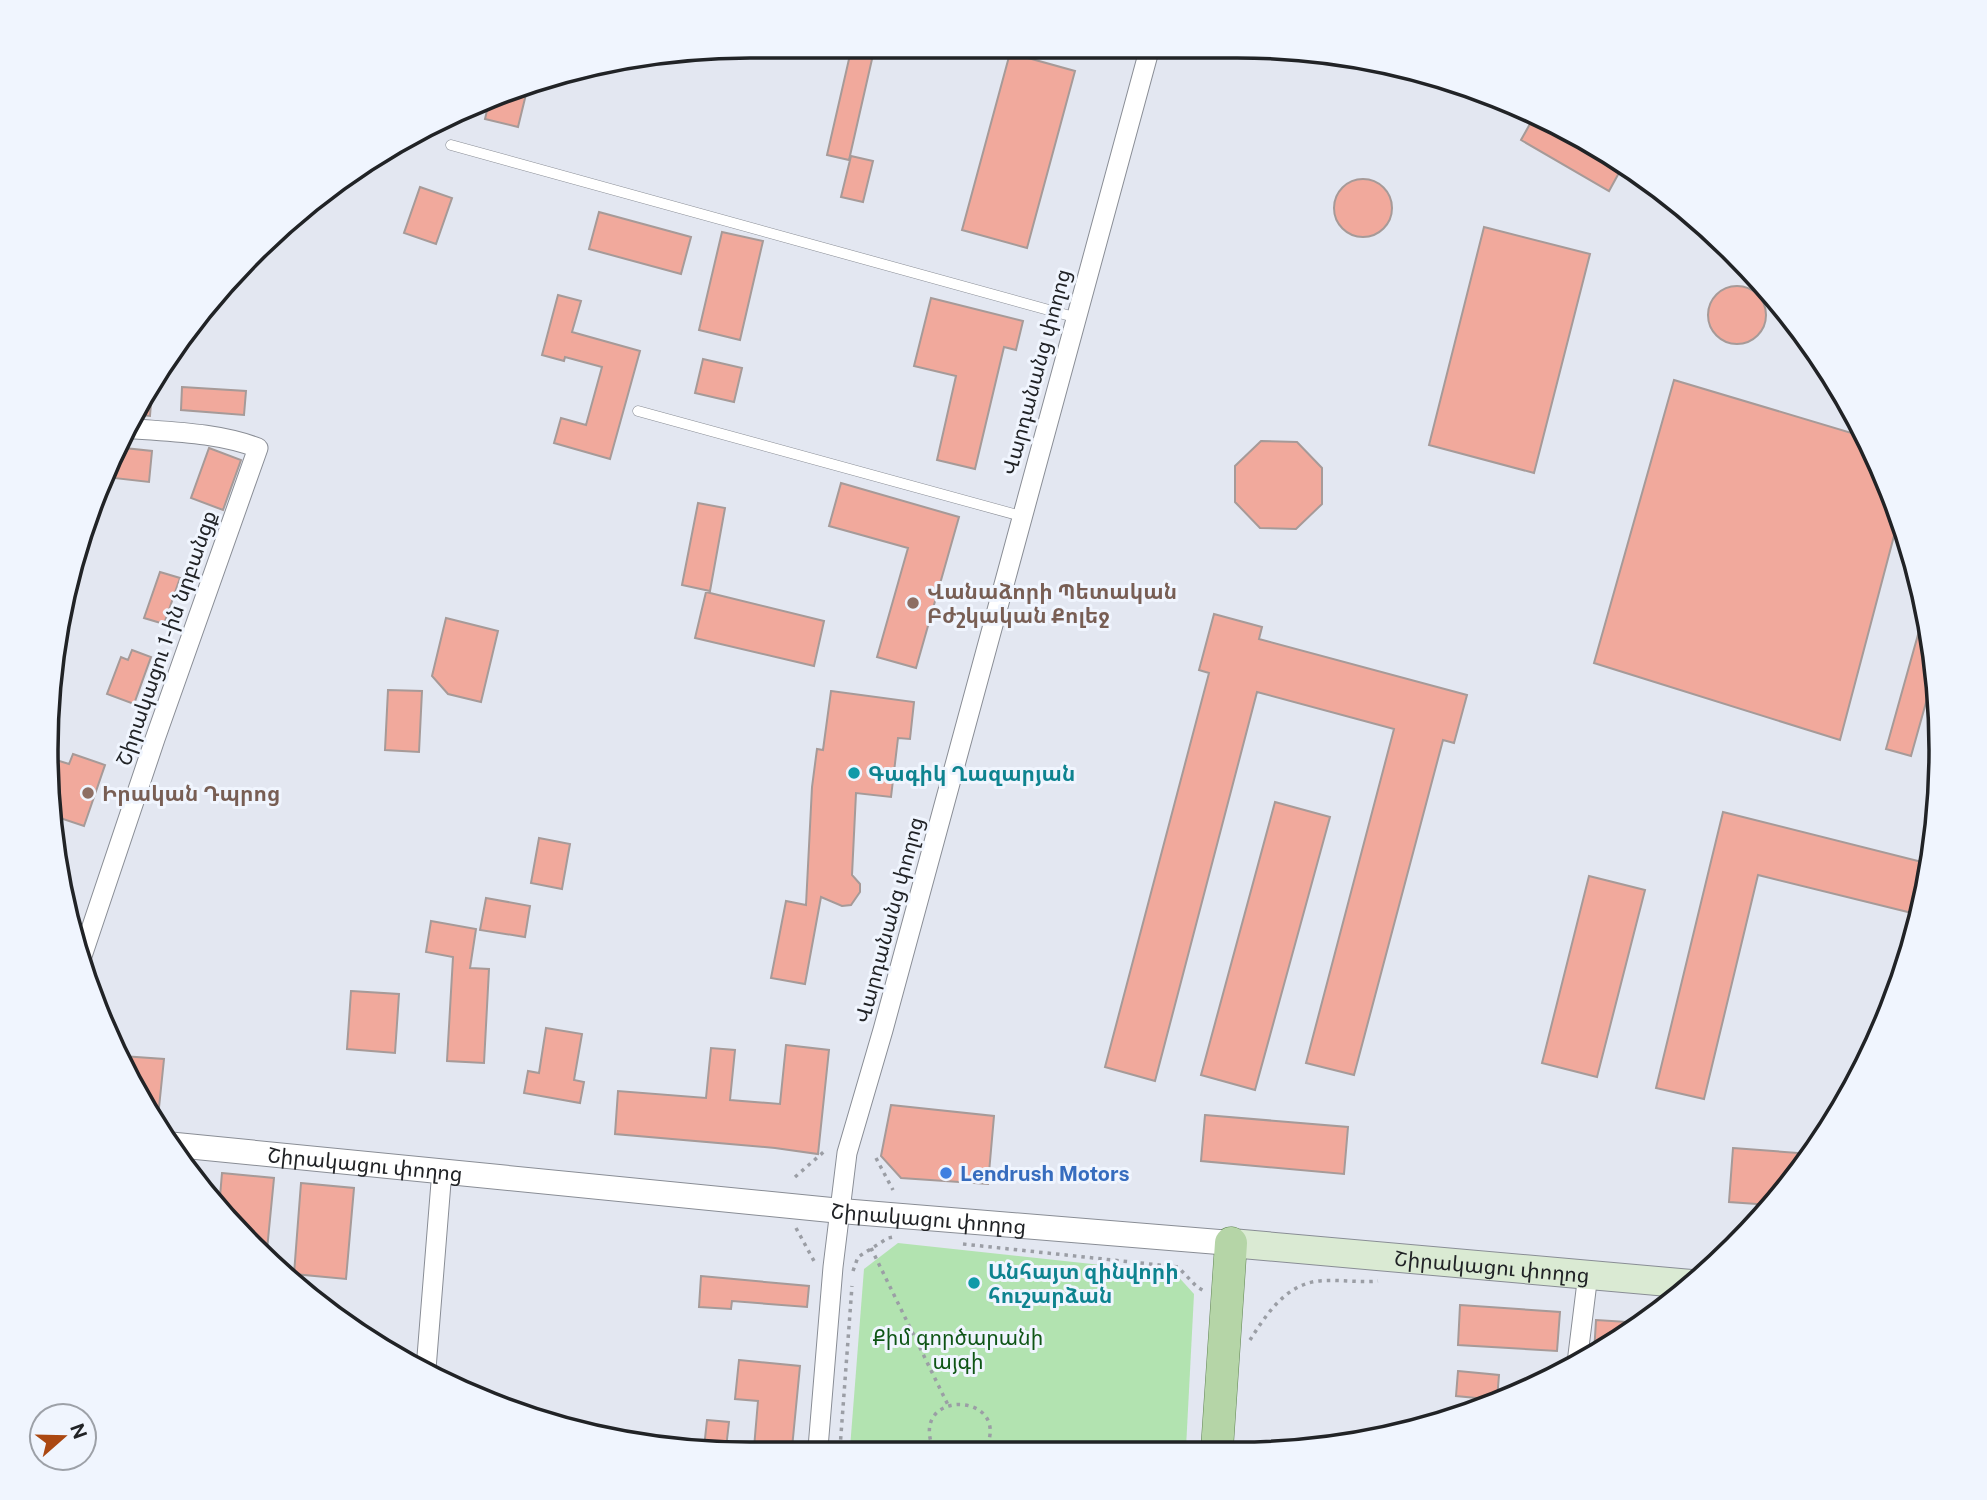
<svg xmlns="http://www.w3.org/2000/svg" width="1987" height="1500" font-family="'Public Sans','Noto Sans Armenian',sans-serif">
  <rect width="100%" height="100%" fill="#e3e7f1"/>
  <path fill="#b2e3b0" d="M898 1243 1175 1273 1194 1294 1186 1448H850L864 1269Z"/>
  <path fill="#f1a99c" stroke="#a69a98" stroke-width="2" d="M852 46H875L849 160 827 155Z
    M1010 53 1075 71 1027 248 962 230Z
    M528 86 518 127 485 119 489 102Z
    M1536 113 1548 118 1625 162 1609 191 1521 140Z
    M851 156 873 161 863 202 841 197Z
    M1334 208a29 29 0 1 1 58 0a29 29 0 1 1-58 0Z
    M420 187 452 198 436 244 404 233Z
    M599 212 691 237 681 274 589 249Z
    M1484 227 1590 254 1534 473 1429 445Z
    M722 232 763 241 740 340 699 330Z
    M1708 315a29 29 0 1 1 58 0a29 29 0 1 1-58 0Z
    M558 295 581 301 572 332 640 351 610 459 554 443 561 418 586 425 602 367 565 357 564 361 542 355Z
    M931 298 1023 321 1016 350 1004 347 975 469 937 460 956 376 914 366Z
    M703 359 742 368 734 402 695 393Z
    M153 377 150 416 132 414Z
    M1674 380 1865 437 1888 480 1899 517 1840 740 1594 663Z
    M182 387 246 391 244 415 181 410Z
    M1261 441 1297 442 1322 468V504L1296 529 1260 528 1235 502V466Z
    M115 447 152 451 149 482 105 477Z
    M209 448 241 460 223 510 191 498Z
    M841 483 959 517 916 668 877 657 908 548 829 526Z
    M698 503 725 508 710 591 682 585Z
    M160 572 180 578 164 624 144 618Z
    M706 592 824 621 814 666 695 638Z
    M1926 606 1934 674 1911 756 1886 749Z
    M1214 614 1262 627 1259 639 1467 695 1454 743 1443 740 1354 1075 1306 1063 1394 729 1257 692 1155 1081 1105 1067 1209 673 1199 670Z
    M446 618 498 631 481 702 448 694 432 676Z
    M132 650 151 657 134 704 107 694 121 657 128 660Z
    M388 690 422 691 419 752 385 750Z
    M831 691 914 702 910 739 898 738 891 797 856 793 852 875 860 884V892L851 905 842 906 821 897 805 984 771 978 786 901 806 905 812 787 817 749 823 750Z
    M73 754 105 765 84 826 51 815 50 812 56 795 47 791 50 758 69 764Z
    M1275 802 1330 817 1255 1090 1201 1075Z
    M1723 812 1930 864 1928 887 1920 915 1758 875 1704 1099 1656 1088Z
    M539 838 570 844 562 889 531 883Z
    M1589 876 1645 890 1597 1077 1542 1063Z
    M486 898 530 906 525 937 480 930Z
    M431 921 476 929 470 968 489 969 484 1063 447 1061 453 957 426 952Z
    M351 991 399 994 395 1053 347 1049Z
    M546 1028 582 1034 574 1080 584 1082 580 1103 524 1093 528 1071 539 1073Z
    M786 1045 829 1050 818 1154 775 1148 615 1134 618 1091 706 1098 711 1048 735 1050 730 1100 780 1104Z
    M122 1056 164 1059 157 1127Z
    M891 1105 994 1116 988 1184 901 1178 881 1156Z
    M1205 1115 1348 1127 1344 1174 1201 1161Z
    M1733 1148 1812 1154 1771 1205 1729 1202Z
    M222 1173 274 1178 266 1260 252 1248 219 1208Z
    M301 1183 354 1188 346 1279 294 1274Z
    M701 1276 809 1286 807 1307 732 1301 731 1309 699 1307Z
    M1460 1305 1560 1312 1557 1351 1458 1345Z
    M1596 1320 1644 1323 1629 1336 1594 1354Z
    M739 1360 800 1366 792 1448H754L758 1401 735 1399Z
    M1458 1371 1499 1375 1497 1400 1456 1396Z
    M707 1420 729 1422 726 1448H704Z"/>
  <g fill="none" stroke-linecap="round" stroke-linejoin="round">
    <defs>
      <path id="service" d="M451 145 1074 317
        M638 411 1021 516"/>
      <path id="minor" d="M80 962 155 739 258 448C216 432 169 432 124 428
        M1577 1363 1588 1274
        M426 1369 442 1170
        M818 1448 833 1267 847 1153 883 1030 1150 47"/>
      <g id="tertiary">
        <path id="s1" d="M166 1144 841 1211 1231 1243"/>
      </g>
      <g id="secondary">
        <path id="s2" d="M1231 1243 1691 1284"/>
      </g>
      <path id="primary" d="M1217 1449 1231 1243"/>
    </defs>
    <use href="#service" stroke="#898d95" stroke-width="11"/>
    <use href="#minor" stroke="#898d95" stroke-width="21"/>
    <use href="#tertiary" stroke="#898d95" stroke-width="26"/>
    <use href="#secondary" stroke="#898d95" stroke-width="30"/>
    <use href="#primary" stroke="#618454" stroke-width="33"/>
    <path stroke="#9b9ea5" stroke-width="3.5" stroke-dasharray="3.5 5" stroke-linecap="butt" d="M876 1158 893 1190
      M795 1177 827 1149
      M796 1228 814 1261
      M963 1244 1178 1267 1197 1287 1204 1291
      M871 1248 948 1405
      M853 1271 858 1257 888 1238 893 1237
      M1250 1340C1266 1315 1285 1285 1318 1281 1338 1279 1358 1283 1378 1281
      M840 1448 852 1286
      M933 1448C909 1388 1012 1392 986 1448"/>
    <use href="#service" stroke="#fff" stroke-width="10"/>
    <use href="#minor" stroke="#fff" stroke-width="19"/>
    <use href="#tertiary" stroke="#fff" stroke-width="24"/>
    <use href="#secondary" stroke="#daead3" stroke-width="28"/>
    <use href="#primary" stroke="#b5d5a7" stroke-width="32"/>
  </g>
  <g fill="#8d6e63" stroke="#f0f5fe" stroke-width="2.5">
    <circle cx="913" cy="603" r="7"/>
    <circle cx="88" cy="793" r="7"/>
  </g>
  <g fill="#0f9aa8" stroke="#f0f5fe" stroke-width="2.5">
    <circle cx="854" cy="773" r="7"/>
    <circle cx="974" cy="1283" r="7"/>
  </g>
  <circle fill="#3f7fe0" stroke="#f0f5fe" stroke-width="2.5" cx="946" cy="1173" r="7"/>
  <g text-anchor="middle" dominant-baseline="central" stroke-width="6" stroke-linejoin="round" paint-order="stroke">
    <g font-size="21" fill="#212326" stroke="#f0f5fe">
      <text transform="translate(1036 372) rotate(-75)">Վարդանանց փողոց</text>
      <text transform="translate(166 638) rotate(-71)">Շիրակացու 1-ին նրբանցք</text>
      <text transform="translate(889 920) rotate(-75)">Վարդանանց փողոց</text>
      <text stroke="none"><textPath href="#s1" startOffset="200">Շիրակացու փողոց</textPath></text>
      <text stroke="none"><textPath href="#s1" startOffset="766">Շիրակացու փողոց</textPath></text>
      <text stroke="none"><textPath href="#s2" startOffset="262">Շիրակացու փողոց</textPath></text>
    </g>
    <g font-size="21" font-weight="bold" fill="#785e54" stroke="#f0f5fe" text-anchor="start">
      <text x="927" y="591">Վանաձորի Պետական<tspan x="927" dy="24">Բժշկական Քոլեջ</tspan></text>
      <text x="102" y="793">Իրական Դպրոց</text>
    </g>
    <g font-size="21" font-weight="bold" fill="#0d838f" stroke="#f0f5fe" text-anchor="start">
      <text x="868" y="773">Գագիկ Ղազարյան</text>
      <text x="988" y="1271">Անհայտ զինվորի<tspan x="988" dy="24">հուշարձան</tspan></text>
    </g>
    <g font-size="21" font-weight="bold" fill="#366cbe" stroke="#f0f5fe" text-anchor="start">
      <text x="960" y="1173">Lendrush Motors</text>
    </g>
    <g font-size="21" fill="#0e5515" stroke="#f0f5fe">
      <text x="958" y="1337">Քիմ գործարանի<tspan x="958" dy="24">այգի</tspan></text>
    </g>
  </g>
  <path d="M0 0H1987V1500H0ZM750 58H1237A692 692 0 0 1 1929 750V750A692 692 0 0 1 1237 1442H750A692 692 0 0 1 58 750V750A692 692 0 0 1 750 58Z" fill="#f0f5fe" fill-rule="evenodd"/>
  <path fill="none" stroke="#212326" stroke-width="3.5" d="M750 58H1237A692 692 0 0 1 1929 750V750A692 692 0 0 1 1237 1442H750A692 692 0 0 1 58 750V750A692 692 0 0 1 750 58Z"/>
  <g transform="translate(63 1437) rotate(70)"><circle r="33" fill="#f0f5fe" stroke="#9da1a8" stroke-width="2"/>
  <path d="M0-5L12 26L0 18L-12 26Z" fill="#ab4812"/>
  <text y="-10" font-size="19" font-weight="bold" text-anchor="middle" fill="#212326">N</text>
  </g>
</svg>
